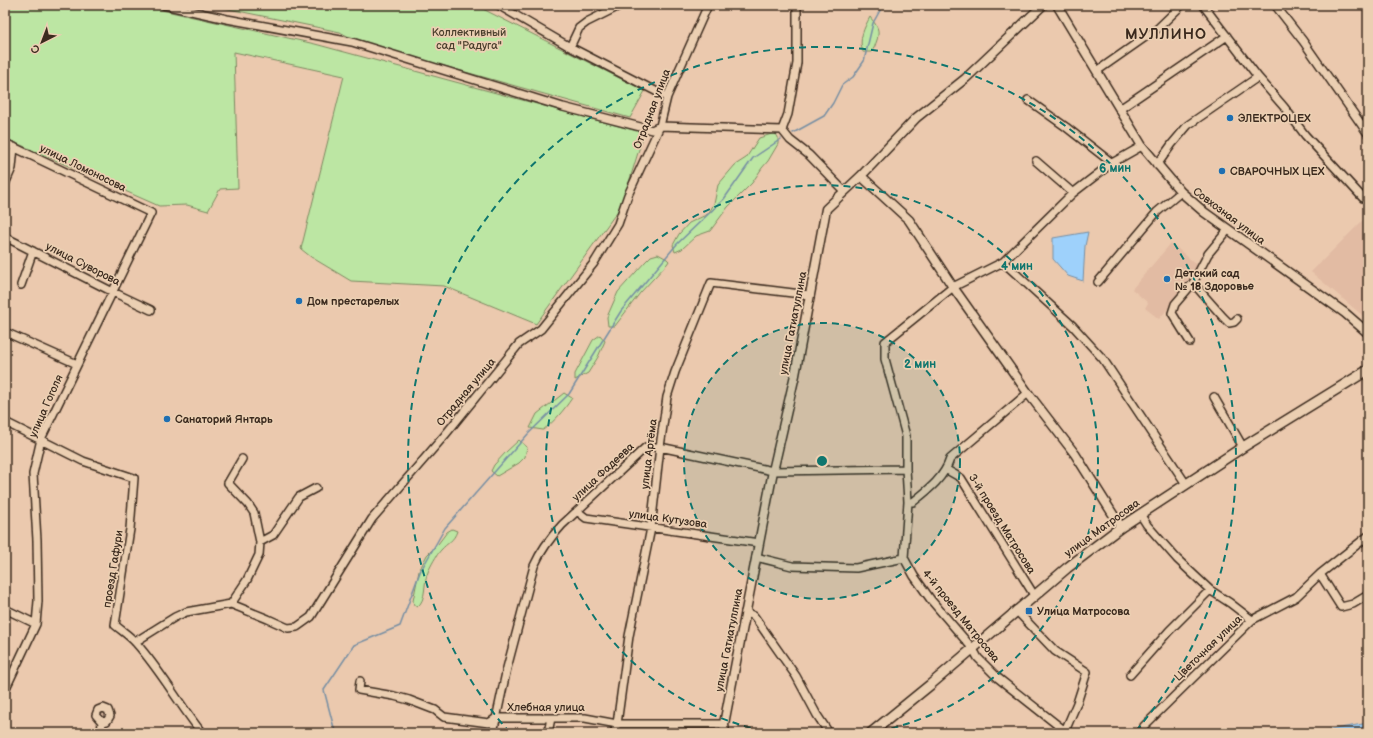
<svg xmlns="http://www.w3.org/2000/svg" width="1373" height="738" font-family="'Balsamiq Sans',sans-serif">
  <rect width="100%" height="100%" fill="#ebc9ae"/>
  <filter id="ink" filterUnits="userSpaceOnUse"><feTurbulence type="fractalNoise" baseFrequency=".025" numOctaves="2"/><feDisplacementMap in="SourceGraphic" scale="8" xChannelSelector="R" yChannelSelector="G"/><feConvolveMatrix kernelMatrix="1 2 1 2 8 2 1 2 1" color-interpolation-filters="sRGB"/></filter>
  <g filter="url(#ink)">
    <path fill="#e2bba3" d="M1368 215V320L1311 272Z
      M1171 243 1202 269 1159 319 1145 308 1148 303 1132 289Z"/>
    <path fill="#bce6a3" stroke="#7c8860" d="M5 5H139L315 44 644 133 622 205 536 324 444 286 351 281 311 257 301 249 344 76 234 52 238 188 220 189 208 211 187 205 159 206 5 138Z
      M209 5H475L645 91 630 118 358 42 340 32Z
      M870 17C877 26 880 29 877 40 875 45 875 48 871 52H863C858 40 864 28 870 17Z
      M775 133 778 137V144L768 161 762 168 752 183 728 207 710 231 696 236 682 249 675 252 673 245 679 234 689 223 708 214 714 204 718 185 735 165 746 158 759 138Z
      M658 254 667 259 669 261 667 264 640 293 615 326H608L607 317 618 292 645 262 651 256Z
      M600 335 605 341 598 357 588 373 575 380V374L593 340Z
      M564 393 572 398C564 410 555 421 543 430L530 428 537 414Z
      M519 440 527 447 525 457 519 463 497 476 491 471 494 465 506 452Z
      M452 529 457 531C454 541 447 543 441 550 437 554 430 567 428 572 423 583 427 600 417 607L414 605 413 601 419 571 427 555 438 544 447 532Z"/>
    <path fill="#9ed1fb" stroke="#768ea3" d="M1088 232 1085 246 1083 281 1068 276 1053 259V238Z
      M1368 723V733H1320L1335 729Z"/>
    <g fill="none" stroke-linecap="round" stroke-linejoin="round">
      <path stroke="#768ea3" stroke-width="1.5" d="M793 133 824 116 833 103 842 85 853 77 864 61 873 23 883 5
        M339 733 334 728 324 690 354 645 400 626 420 572 445 528 528 434 569 394 621 311 677 244 724 199 753 158 781 139"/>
      <defs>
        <path id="minor" d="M164 5 227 19 352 42 563 107 652 130 660 126 782 130 790 140 809 155 844 191
          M498 5 570 47 667 97
          M1203 5 1258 77
          M1275 5 1303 41 1368 134
          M570 47 579 28 587 22 621 5
          M1097 71 1157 29 1182 5
          M1028 100 1066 127 1112 163
          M1120 109 1227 36
          M782 130 788 114 797 63V5
          M5 143 151 213 41 439 33 474 37 540 38 601 36 624 5 690
          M1036 161 1073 193
          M1157 165 1172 144 1188 125 1258 77 1284 107 1305 135 1363 198 1368 197
          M5 184 12 168 14 147
          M5 237 113 292 151 310
          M1003 262 1073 326 1103 359 1186 484
          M1098 282 1157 212 1181 192
          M1193 283 1223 317 1229 323 1234 322 1237 319
          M21 285 33 251
          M5 332 77 364
          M1190 342 1172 313 1175 304 1193 283 1208 254 1228 230
          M1214 397 1243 447
          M5 422 83 461 134 478 130 529 115 625C122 631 130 636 136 643 161 671 179 704 202 733
          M947 470 961 478 1034 595
          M908 502H913C928 490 944 478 950 459L1028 393
          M577 511 586 518 759 543
          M1140 514 1147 525 1177 559 1210 590 1230 603 1252 620
          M260 542 273 535 299 497 316 488
          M756 557 792 566 856 568 904 558
          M1320 574 1341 607 1353 604 1368 595
          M231 604 247 580 259 555 260 542 254 513 248 504 228 483 242 459
          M5 609 36 624
          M1016 610 1055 651 1087 672 1077 703 1065 731 998 678 978 658 973 649 931 600 914 576 904 558 908 502 906 469V436L885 359V342L953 287 1003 262 1073 193 1112 163 1142 146
          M745 612 754 616 796 676 817 715 829 733
          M135 642 175 617 186 612 231 604 268 619 288 628 297 627 311 617 372 519 445 435 519 344 541 329 594 263 618 224 628 195 660 126 667 97 708 5
          M1130 675 1169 631 1210 590
          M360 681 359 690 394 696 409 700 435 710 444 717 489 723 496 718H585L617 724H724
          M1144 726 1252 620 1296 597 1320 574 1368 536
          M101 733 102 722 96 715 98 710 103 708 108 710 110 716 107 721 102 722
          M493 733 507 668 534 566C541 550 550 538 562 525L646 447H660L773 471 906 469
          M548 733 551 718
          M614 733 617 724 629 636 651 528 660 447 667 397 675 372 711 283 809 295"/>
        <path id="tertiary" d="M1057 5 1142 146 1181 192 1204 212 1345 313 1368 333
          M861 176 909 220 953 287 1028 393 1075 454 1121 527
          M725 733 724 724 773 471 795 375 826 209 861 176 916 118 966 78 1043 5"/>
        <path id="secondary" d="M871 733 930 685 1067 568 1121 527 1243 447 1368 370"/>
      </defs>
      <use href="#minor" stroke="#3b2a1e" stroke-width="10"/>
      <use href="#tertiary" stroke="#3b2a1e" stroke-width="11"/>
      <use href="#secondary" stroke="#3b2a1e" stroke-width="12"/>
      <use href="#minor" stroke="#ebcfb2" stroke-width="7"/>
      <use href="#tertiary" stroke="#ebcfb2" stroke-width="8"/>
      <use href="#secondary" stroke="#ebcfb2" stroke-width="9"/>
    </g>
  </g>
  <circle cx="822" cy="461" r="138" fill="#0f766e" fill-opacity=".12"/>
  <g fill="none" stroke="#0f766e" stroke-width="2" stroke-dasharray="7 5">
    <circle cx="822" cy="461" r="138"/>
    <path d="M774 733A276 276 0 1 1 870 733"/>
    <path d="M510 733A414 414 0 1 1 1134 733"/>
  </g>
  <g fill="#1f6fb2" stroke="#ebcfb2" stroke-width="1.5">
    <circle cx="1230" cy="118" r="4"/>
    <circle cx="1222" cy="171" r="4"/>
    <circle cx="1167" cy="279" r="4"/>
    <circle cx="299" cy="301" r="4"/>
    <circle cx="167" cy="419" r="4"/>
    <rect x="1025" y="607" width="8" height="8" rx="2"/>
  </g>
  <g text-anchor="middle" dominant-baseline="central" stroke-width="3.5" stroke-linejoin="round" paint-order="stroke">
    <g font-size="11" fill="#483d2b" stroke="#ebcfb2">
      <text x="469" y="32">Коллективный<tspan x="469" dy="13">сад "Радуга"</tspan></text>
    </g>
    <g font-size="11" fill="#3b2a1e" stroke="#ebcfb2">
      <text transform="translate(652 109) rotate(-69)">Отрадная улица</text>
      <text transform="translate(83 168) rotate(26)">улица Ломоносова</text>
      <text transform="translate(1229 216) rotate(37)">Совхозная улица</text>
      <text transform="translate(83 264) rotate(27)">улица Суворова</text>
      <text transform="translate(793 323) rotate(-79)">улица Гатиатуллина</text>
      <text transform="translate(466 392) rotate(-50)">Отрадная улица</text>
      <text transform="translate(46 406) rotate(-66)">улица Гоголя</text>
      <text transform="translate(649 454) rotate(-83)">улица Артёма</text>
      <text transform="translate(603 472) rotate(-43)">улица Фадеева</text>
      <text transform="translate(668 519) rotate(8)">улица Кутузова</text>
      <text transform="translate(1002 524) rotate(58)">3-й проезд Матросова</text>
      <text transform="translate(1102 528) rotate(-36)">улица Матросова</text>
      <text transform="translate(113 569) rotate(-81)">проезд Гафури</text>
      <text transform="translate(961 616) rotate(51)">4-й проезд Матросова</text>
      <text transform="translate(729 640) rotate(-79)">улица Гатиатуллина</text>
      <text transform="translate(1208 648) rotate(-44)">Цветочная улица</text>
      <text x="546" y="707">Хлебная улица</text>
    </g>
    <g font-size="11" font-weight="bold" fill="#3b2a1e" stroke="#ebcfb2" text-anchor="start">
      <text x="1238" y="118">ЭЛЕКТРОЦЕХ</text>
      <text x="1230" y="171">СВАРОЧНЫХ ЦЕХ</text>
      <text x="1175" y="273">Детский сад<tspan x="1175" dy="13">№ 18 Здоровье</tspan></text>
      <text x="307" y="301">Дом престарелых</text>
      <text x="175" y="419">Санаторий Янтарь</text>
      <text x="1037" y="611">Улица Матросова</text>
    </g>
    <g font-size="15" font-weight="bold" letter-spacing="1" fill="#3b2a1e" stroke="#ebcfb2">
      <text x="1166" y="34">МУЛЛИНО</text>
    </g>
  </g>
  <circle cx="822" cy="461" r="6" fill="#0f766e" stroke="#ebcfb2" stroke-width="2"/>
  <g font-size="12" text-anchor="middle" font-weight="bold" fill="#0f766e" stroke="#ebcfb2" stroke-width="3.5" stroke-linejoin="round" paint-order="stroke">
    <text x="1115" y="172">6 мин</text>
    <text x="1017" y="270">4 мин</text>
    <text x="920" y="368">2 мин</text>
  </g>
  <rect width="1373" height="738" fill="none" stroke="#ebcfb2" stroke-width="20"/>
  <rect x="10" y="10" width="1353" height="718" fill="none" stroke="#3b2a1e" stroke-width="1.5" filter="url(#ink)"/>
  <g transform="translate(42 42) rotate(222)" stroke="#ebcfb2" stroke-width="3" paint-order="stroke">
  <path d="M0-3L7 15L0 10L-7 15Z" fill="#3b2a1e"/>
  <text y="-6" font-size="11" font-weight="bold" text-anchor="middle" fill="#3b2a1e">С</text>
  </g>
</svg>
